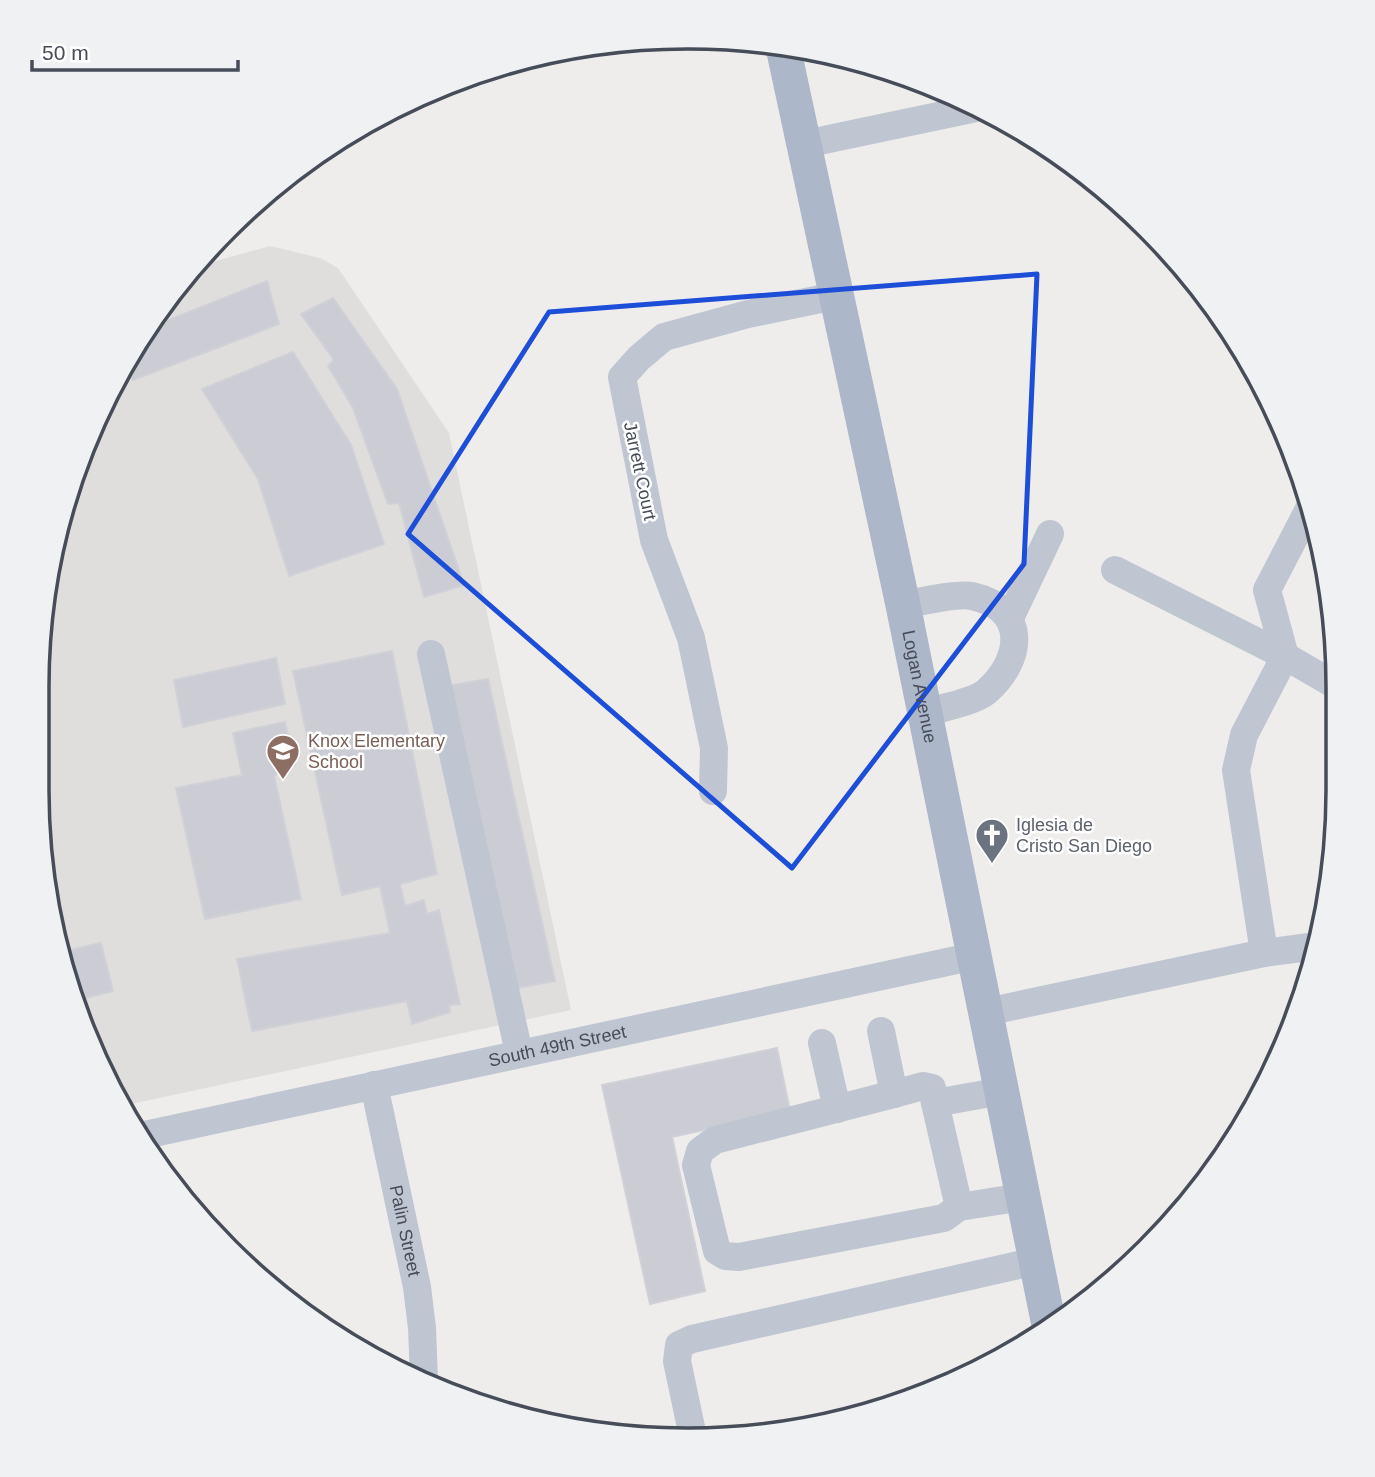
<svg xmlns="http://www.w3.org/2000/svg" width="1375" height="1477" font-family="Arial,sans-serif">
  <rect width="100%" height="100%" fill="#efedec"/>
  <path fill="#e0dedd" d="M270 246 320 258 338 268 449 433 571 1010 122 1106 104 1077 49 917 38 645 59 519 104 399 171 292 194 267Z"/>
  <path fill="#cccdd4" stroke="#d0d1d7" stroke-width="2" d="M267 281 279 324 133 380 124 368 148 328Z
    M333 298 397 389 464 585 424 597 399 503 388 504 353 408 328 366 334 360 301 314Z
    M293 352 351 445 384 544 289 576 258 479 202 389Z
    M392 651 437 874 400 884 405 906 424 900 427 914 439 910 460 1004 449 1005 450 1012 412 1024 407 1001 252 1031 237 959 390 933 380 886 342 895 293 671Z
    M276 658 285 704 183 727 174 680Z
    M488 679 555 981 507 990 441 687Z
    M285 722 295 765 274 775 301 899 205 919 176 788 242 775 233 733Z
    M101 943 113 991 85 998 87 1005 80 1007 61 952Z
    M777 1048 790 1111 672 1137 705 1291 650 1304 602 1085Z"/>
  <g fill="none" stroke-linecap="round" stroke-linejoin="round">
    <g stroke="#c0c6d1" stroke-width="28">
      <path d="M805 144 981 107"/>
      <path d="M1115 570 1285 656 1335 685"/>
      <path d="M903 605C919 602 958 593 972 596 1029 609 1023 660 986 692 974 702 940 708 925 713"/>
      <path d="M1010 618 1050 534"/>
      <path d="M431 654 519 1053"/>
      <path d="M713 791 714 748 691 638 654 540 622 377 639 358 664 337 748 314 835 296"/>
      <path d="M1264 953 1236 770 1244 735 1285 656 1267 590 1310 507"/>
      <path d="M986 1012 1264 953 1317 946"/>
      <path d="M881 1031 894 1094"/>
      <path d="M822 1043 837 1109"/>
      <path id="s1" d="M374 1085 417 1287 422 1328 424 1379"/>
      <path d="M1002 1091 935 1103 959 1207 1023 1197"/>
      <path d="M935 1103 932 1088 923 1086 894 1094 715 1140 700 1151 696 1165 717 1251 725 1256 739 1257 944 1218 959 1207"/>
      <path id="s2" d="M140 1136 975 956"/>
      <path d="M693 1437 677 1361 679 1345 692 1339 1036 1261"/>
    </g>
    <path stroke="#adb7ca" stroke-width="35" id="s3" d="M783 47 903 605 1050 1330"/>
  </g>
  <path fill="none" stroke="#1d4ed8" stroke-width="5" stroke-linejoin="round" d="M1037 274 1024 564 792 868 408 534 549 312Z"/>
  <defs>
    <symbol id="school-pin" viewBox="-11 -11 22 30"><path d="M0 17L-7.5 6A9.5 9.5 0 1 1 7.5 6Z" fill="#8d6e63" stroke="#fff"/><path d="M0-5L7-2L0 1L-7-2ZM-4 1L0 2.5L4 1V4Q0 6-4 4Z" fill="#fff"/></symbol>
    <symbol id="church-pin" viewBox="-11 -11 22 30"><path d="M0 17L-7.5 6A9.5 9.5 0 1 1 7.5 6Z" fill="#6b7280" stroke="#fff"/><path d="M-1.2-6h2.4v3.5h3.3v2.4h-3.3V6h-2.4V-.1h-3.3v-2.4h3.3Z" fill="#fff"/></symbol>
  </defs>
  <g fill-rule="evenodd">
    <use href="#school-pin" x="264" y="732" width="38" height="52"/>
    <use href="#church-pin" x="973" y="816" width="38" height="52"/>
  </g>
  <g text-anchor="middle" dominant-baseline="central" stroke-width="5" stroke-linejoin="round" paint-order="stroke">
    <g font-size="18" fill="#464c58" stroke="#fff">
      <text transform="translate(640 471) rotate(78)">Jarrett Court</text>
      <text stroke="none"><textPath href="#s3" startOffset="654">Logan Avenue</textPath></text>
      <text stroke="none"><textPath href="#s2" startOffset="427">South 49th Street</textPath></text>
      <text stroke="none"><textPath href="#s1" startOffset="149">Palin Street</textPath></text>
    </g>
    <g font-size="18" fill="#785e54" stroke="#fff" text-anchor="start">
      <text x="308" y="741">Knox Elementary<tspan x="308" dy="21">School</tspan></text>
    </g>
    <g font-size="18" fill="#5b616d" stroke="#fff" text-anchor="start">
      <text x="1016" y="825">Iglesia de<tspan x="1016" dy="21">Cristo San Diego</tspan></text>
    </g>
  </g>
  <path d="M0 0H1375V1477H0ZM687 49H688A638 638 0 0 1 1326 687V790A638 638 0 0 1 688 1428H687A638 638 0 0 1 49 790V687A638 638 0 0 1 687 49Z" fill="#f0f1f2" fill-rule="evenodd"/>
  <path fill="none" stroke="#464c58" stroke-width="3.5" d="M687 49H688A638 638 0 0 1 1326 687V790A638 638 0 0 1 688 1428H687A638 638 0 0 1 49 790V687A638 638 0 0 1 687 49Z"/>
  <path d="M32 60v10h206v-10" fill="none" stroke="#464c58" stroke-width="3.5"/>
  <text x="42" y="60" font-size="21" fill="#464c58" stroke="#ffffff" stroke-width="5" paint-order="stroke">50 m</text>
</svg>
